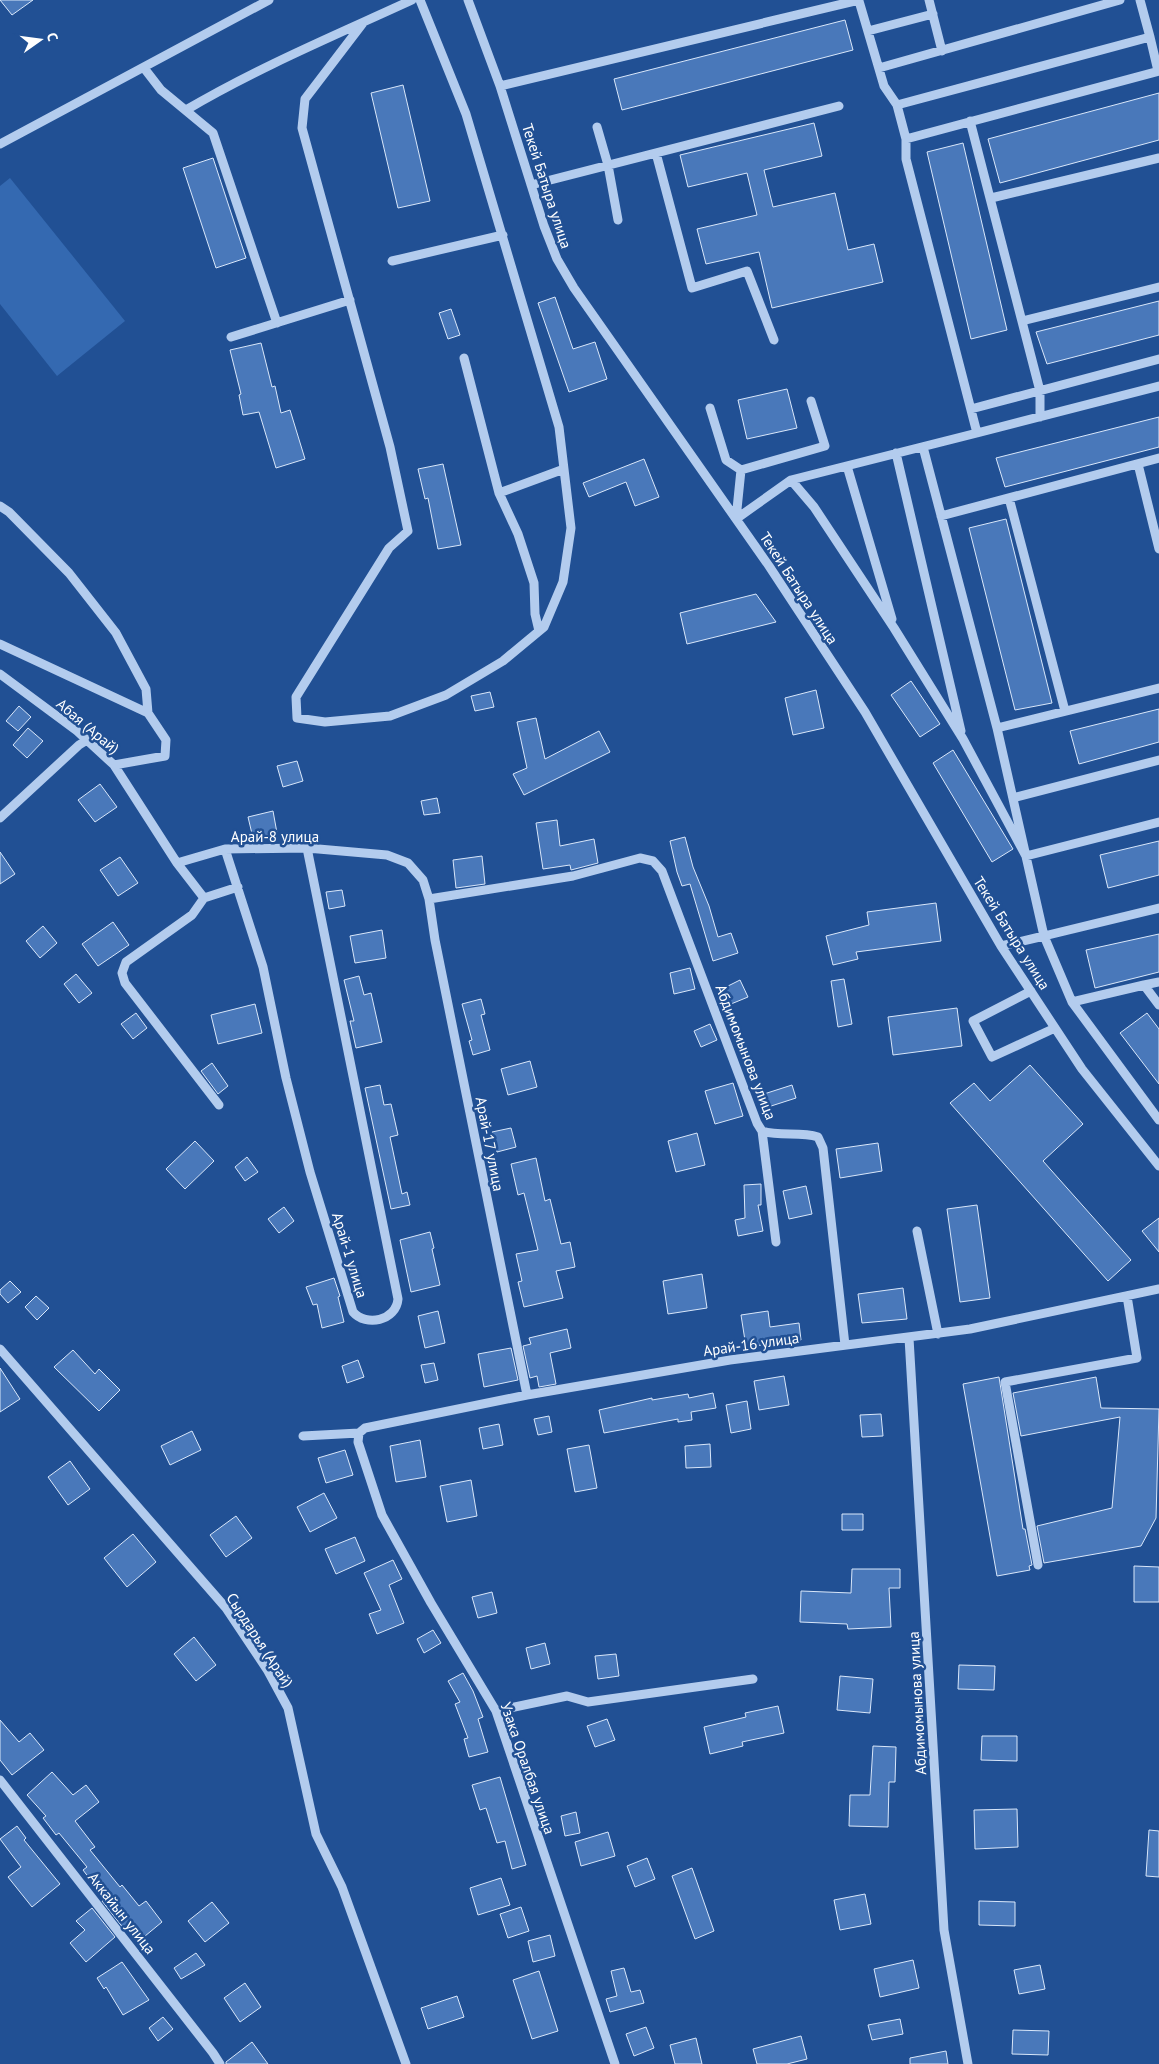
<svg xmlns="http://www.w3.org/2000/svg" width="1159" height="2064" font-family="'PT Sans',sans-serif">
  <rect width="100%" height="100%" fill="#215094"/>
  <path fill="#3469b1" d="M10 178 125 321 57 376 0 304V186Z"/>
  <path fill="#4978ba" stroke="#d9e7fa" d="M0 0H33L12 15Z
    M845 20 853 50 622 110 614 79Z
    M403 85 430 201 398 208 371 93Z
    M1159 93V140L1000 183 988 139Z
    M814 123 822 156 764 170 773 207 835 193 848 250 874 244 883 282 772 308 759 252 706 264 697 229 757 215 747 173 688 187 680 155Z
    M963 143 1007 330 971 339 927 152Z
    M213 158 246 258 216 268 183 168Z
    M555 297 573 349 595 342 607 379 569 392 538 303Z
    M1159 301V335L1047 364 1036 332Z
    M451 309 460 335 448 339 439 313Z
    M261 343 272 387 275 386 281 413 290 410 305 459 276 468 259 412 243 415 239 395 241 394 230 350Z
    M787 389 797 428 747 439 738 400Z
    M1159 417V447L1005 487 996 458Z
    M644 459 659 497 635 506 626 482 589 497 583 483Z
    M443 464 461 545 438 549 428 498 425 499 418 469Z
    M1006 519 1052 703 1015 710 969 528Z
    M756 594 776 622 687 644 680 613Z
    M911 681 940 724 920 737 891 695Z
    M816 690 824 728 793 735 785 698Z
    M490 692 494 707 475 711 471 696Z
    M19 706 31 717 18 731 6 721Z
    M1159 709V742L1079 764 1070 731Z
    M536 718 545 759 599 731 610 752 524 795 513 774 527 768 517 722Z
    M28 728 43 741 27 758 13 745Z
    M953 750 1013 849 992 862 933 763Z
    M297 761 303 781 283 787 277 766Z
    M100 784 117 807 95 822 78 800Z
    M437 798 440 813 424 815 421 801Z
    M273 811 277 833 253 838 248 817Z
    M557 820 560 846 594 839 598 863 571 870 570 865 543 869 536 823Z
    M685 837 693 867 709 906 718 937 731 933 738 953 713 961 690 884 682 886 677 872 670 841Z
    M1159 841V875L1108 888 1100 855Z
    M0 852 15 874 0 884Z
    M482 856 485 884 456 888 453 860Z
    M120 857 138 883 118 896 100 870Z
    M342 890 345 906 329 909 326 892Z
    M936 903 941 941 856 952 858 959 833 965 826 936 869 925 867 912Z
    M113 922 129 945 98 966 82 944Z
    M43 926 57 943 40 958 26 941Z
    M382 930 386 958 355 963 350 936Z
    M1159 934V972L1095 988 1086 950Z
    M690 968 695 989 674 994 670 973Z
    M76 974 92 993 79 1003 64 984Z
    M359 976 364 995 371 993 382 1042 356 1048 350 1021H354L344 980Z
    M844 979 852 1024 838 1027 831 981Z
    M740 980 748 997 731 1004 724 988Z
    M481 999 485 1014 481 1015 490 1050 473 1055 469 1041 472 1040 462 1004Z
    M255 1004 262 1033 218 1044 211 1015Z
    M957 1008 962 1046 893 1055 888 1017Z
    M136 1013 147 1028 133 1039 121 1024Z
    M1147 1013 1159 1029V1084L1120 1033Z
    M710 1024 717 1040 701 1047 694 1031Z
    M530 1061 537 1087 508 1095 501 1069Z
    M212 1063 228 1086 218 1094 201 1071Z
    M1030 1065 1083 1124 1043 1161 1131 1260 1108 1281 950 1103 974 1083 990 1101Z
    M733 1083 743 1116 715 1124 705 1091Z
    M380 1085 384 1105 391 1104 398 1135 390 1137 402 1194 407 1192 410 1205 391 1209 365 1088Z
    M792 1085 796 1098 768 1107 764 1094Z
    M511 1128 516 1147 497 1152 492 1132Z
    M697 1133 705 1165 676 1172 668 1141Z
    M195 1141 214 1161 185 1189 166 1169Z
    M878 1143 882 1171 840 1178 836 1149Z
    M247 1157 258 1172 245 1181 235 1167Z
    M536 1158 545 1201 550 1199 561 1244 570 1242 575 1267 556 1271 563 1298 524 1307 518 1282 522 1281 516 1254 538 1250 524 1193 518 1195 511 1164Z
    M761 1184V1205H758L763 1231 738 1236 735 1220 745 1218 744 1185Z
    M806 1186 812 1214 789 1219 783 1191Z
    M977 1205 990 1298 960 1302 947 1209Z
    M284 1207 294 1221 279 1233 268 1219Z
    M1159 1218V1252L1142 1231Z
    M430 1232 434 1248 432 1249 440 1285 411 1292 400 1240Z
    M702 1274 707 1308 668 1314 663 1281Z
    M334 1278 340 1296 338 1297 344 1322 322 1328 317 1304 313 1305 306 1287Z
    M10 1281 21 1292 8 1303 0 1294V1290Z
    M903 1288 907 1319 862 1323 858 1294Z
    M36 1296 49 1308 37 1320 25 1307Z
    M438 1311 445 1343 425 1348 418 1316Z
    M768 1311 770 1327 799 1323 801 1340 746 1347 741 1315Z
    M567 1329 571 1348 550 1353 556 1384 539 1387 537 1376 530 1378 523 1346 531 1344 529 1338Z
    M511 1348 518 1380 484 1387 478 1354Z
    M73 1350 95 1374 99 1369 120 1390 99 1411 54 1367Z
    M358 1360 364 1377 347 1383 342 1366Z
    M434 1363 438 1380 425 1383 421 1365Z
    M0 1368 20 1399 0 1412Z
    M784 1376 789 1405 759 1410 754 1381Z
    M999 1377 1023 1529H1025L1032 1565 1029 1566 1030 1570 997 1576 963 1384Z
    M1096 1377 1101 1408 1159 1409 1156 1518 1141 1546 1044 1563 1037 1526 1112 1508 1120 1417 1021 1436 1013 1393Z
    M713 1393 716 1408 691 1412 692 1420 678 1422V1419L604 1433 599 1410 652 1398V1400L688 1394 689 1398Z
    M747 1401 751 1429 731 1433 726 1405Z
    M881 1414 883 1436 862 1437 860 1415Z
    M549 1416 552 1432 538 1435 534 1419Z
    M499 1424 503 1445 483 1449 479 1428Z
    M192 1431 201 1450 170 1465 161 1446Z
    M420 1440 426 1477 396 1482 390 1446Z
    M710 1444 711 1467 686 1468 685 1446Z
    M589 1445 597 1488 575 1492 567 1449Z
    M345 1450 353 1475 326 1483 318 1458Z
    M70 1461 90 1489 68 1505 48 1477Z
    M471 1480 477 1516 447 1522 440 1486Z
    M324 1493 337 1518 310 1532 297 1507Z
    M842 1514H863V1530H842Z
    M236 1516 252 1538 226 1557 210 1535Z
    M133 1534 156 1562 127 1587 104 1558Z
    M355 1537 365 1561 336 1574 325 1549Z
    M393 1560 402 1579 389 1585 404 1623 377 1634 369 1614 381 1610 364 1573Z
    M1134 1566 1159 1567V1602H1134Z
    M852 1569H900V1588H889L891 1627 848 1629 847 1624 800 1622 801 1591 851 1593Z
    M492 1592 497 1613 478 1618 472 1597Z
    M433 1630 441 1643 424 1653 417 1639Z
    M194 1637 216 1665 196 1681 174 1654Z
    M545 1643 550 1664 531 1669 526 1648Z
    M616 1654 619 1676 598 1679 595 1656Z
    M959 1665 995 1666 994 1690 958 1689Z
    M463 1673 473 1691 483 1717 478 1719 488 1752 469 1757 464 1739 468 1738 455 1704 460 1702 448 1681Z
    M840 1676 873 1679 870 1713 837 1710Z
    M778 1706 784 1733 742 1742 743 1746 710 1754 704 1727 746 1717 745 1713Z
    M607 1719 615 1740 595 1747 587 1726Z
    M0 1720 19 1742 30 1733 44 1750 12 1775 0 1760Z
    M982 1736H1017V1761L981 1760Z
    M873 1746 896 1747 895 1782H889L888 1827 849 1826 850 1795H870Z
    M52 1772 73 1795 86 1785 99 1802 75 1821 95 1847 90 1850 120 1887 122 1885 139 1906 146 1901 162 1922 139 1941 128 1927 124 1929 102 1901 105 1899 83 1870 87 1867 59 1833 56 1835 43 1818 46 1816 27 1795Z
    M500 1777 526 1865 512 1869 505 1841 497 1843 486 1808 480 1810 472 1785Z
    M1017 1809 1018 1847 975 1849 974 1810Z
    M576 1812 580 1833 565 1836 561 1816Z
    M17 1826 26 1838 24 1840 60 1884 32 1907 8 1877 21 1867 0 1839Z
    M1149 1830 1159 1831V1877L1146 1876Z
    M608 1832 615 1856 581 1866 575 1842Z
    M647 1858 655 1879 635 1887 627 1866Z
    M692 1868 714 1931 695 1939 672 1876Z
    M501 1878 510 1905 478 1915 470 1888Z
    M865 1894 871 1924 840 1930 834 1900Z
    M979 1901 1015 1902V1926L979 1925Z
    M212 1902 229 1923 205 1942 188 1921Z
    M521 1907 529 1931 508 1938 500 1914Z
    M92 1908 115 1937 86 1962 70 1943 85 1930 76 1921Z
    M550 1935 555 1956 533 1962 528 1941Z
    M196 1953 205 1965 181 1979 174 1968Z
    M913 1960 919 1988 880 1997 874 1969Z
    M122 1962 149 2000 123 2015 106 1987 104 1989 97 1978Z
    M1040 1965 1045 1989 1019 1994 1014 1970Z
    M624 1968 631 1992 640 1990 644 2003 610 2012 606 1999 617 1996 611 1971Z
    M539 1971 558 2031 532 2039 513 1980Z
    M245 1983 261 2007 240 2022 224 1998Z
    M457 1996 464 2017 428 2029 421 2008Z
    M163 2017 173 2029 158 2041 149 2028Z
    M900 2019 903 2034 872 2040 868 2025Z
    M646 2027 654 2048 634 2056 626 2034Z
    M1013 2030 1049 2031 1048 2055 1012 2054Z
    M801 2036 807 2059 787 2064H757L753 2049Z
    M696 2038 702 2064H675L670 2045Z
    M252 2042 268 2064H226V2062Z
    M946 2051 948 2064H910V2058Z"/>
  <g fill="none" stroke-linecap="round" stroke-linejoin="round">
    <path stroke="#b3ccee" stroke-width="9" d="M468 0 500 86 544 226 557 259 574 288 769 566 865 712 1001 946 1082 1069 1159 1166
      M929 0 942 51
      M859 1 884 86 897 105 1150 37 1140 0
      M363 23 305 99 302 128 390 447 408 531 389 548 296 697 297 718 325 722 390 716 446 695 503 661 544 627 563 582 571 528 559 427 466 114 420 0
      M868 31 933 14
      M1150 37 1158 71
      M144 68 161 90 213 133 277 323
      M879 68 1120 0
      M500 86 859 0
      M186 110C259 67 336 35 412 0
      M970 121 1040 391V417
      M597 127 608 165 618 220
      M906 139 1159 71
      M0 144 269 0
      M656 153 692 288 747 271 774 340
      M531 185 839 106
      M991 198 1159 158
      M392 261 503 235
      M1022 321 1159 287
      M231 337 350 300
      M464 358 499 493 518 534 534 583 535 614 539 631
      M811 401 825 446 741 470 736 519 791 480 977 433 906 159V139L897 105
      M710 408 726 460 741 470
      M971 409 1159 359
      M977 433 1159 386
      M923 447 997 728 1044 936 1001 946
      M896 453 961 731
      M1138 464 1159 549
      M847 466 892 619
      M791 480 814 507 894 628 963 739 1026 856 1159 822
      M499 493 564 469
      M1009 498 1065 711
      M0 506 9 512 69 573 116 633 146 689 148 713
      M941 516 1159 458
      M0 644 148 713 166 740 165 756 114 765
      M0 674 77 731 114 765 177 863 204 898
      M997 728 1159 688
      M1013 798 1159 760
      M0 818 79 745 87 740
      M225 849 263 967 286 1078 310 1172 353 1312C366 1327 396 1321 398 1299L307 848
      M177 863 225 849 307 848 387 855 408 863 423 880 429 899 435 940 527 1395
      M204 898 192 915 126 962 122 973 125 983 219 1105
      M204 898 238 887
      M429 899 573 876 640 858 653 861 662 871 757 1123 762 1131C780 1137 800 1131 818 1137L823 1148 845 1345
      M1159 908 1044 936 1072 1002 1159 1120
      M1144 985 1159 982
      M1031 991 973 1021 992 1057 1055 1028
      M1072 1002 1144 985 1159 1005
      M762 1131 776 1242
      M917 1231 938 1334
      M909 1338 944 1930 968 2064
      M0 1349 226 1608 268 1671 288 1708 316 1834 342 1887 406 2064
      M303 1436 359 1433
      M1038 1565 1005 1382 1137 1358 1127 1296
      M496 1711 567 1696 588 1702 753 1679
      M0 1780 213 2053 220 2064
      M615 2064 496 1711 431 1603 382 1515 358 1442 359 1433 365 1428 527 1395 730 1360 970 1329 1159 1289"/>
  </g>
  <g text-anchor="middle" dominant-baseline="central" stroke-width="5" stroke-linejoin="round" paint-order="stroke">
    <g font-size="15" fill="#fff" stroke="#215094">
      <text transform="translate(547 186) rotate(72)">Текей Батыра улица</text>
      <text transform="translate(799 588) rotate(57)">Текей Батыра улица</text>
      <text transform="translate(88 726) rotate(40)">Абая (Арай)</text>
      <text x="275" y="836">Арай-8 улица</text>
      <text transform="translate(1012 933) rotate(58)">Текей Батыра улица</text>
      <text transform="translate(746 1052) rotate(69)">Абдимомынова улица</text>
      <text transform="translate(490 1144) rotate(79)">Арай-17 улица</text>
      <text transform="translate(350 1255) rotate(73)">Арай-1 улица</text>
      <text transform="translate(751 1344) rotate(-8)">Арай-16 улица</text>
      <text transform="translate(260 1640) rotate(57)">Сырдарья (Арай)</text>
      <text transform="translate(917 1703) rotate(-93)">Абдимомынова улица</text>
      <text transform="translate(528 1768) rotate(71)">Узака Оралбая улица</text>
      <text transform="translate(122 1913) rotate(52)">Аккайын улица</text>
    </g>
  </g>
  <g transform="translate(40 40) rotate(76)" stroke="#215094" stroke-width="4" paint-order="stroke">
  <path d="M0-4L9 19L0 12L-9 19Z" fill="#ffffff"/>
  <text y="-8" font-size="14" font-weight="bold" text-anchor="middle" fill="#ffffff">С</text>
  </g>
</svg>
